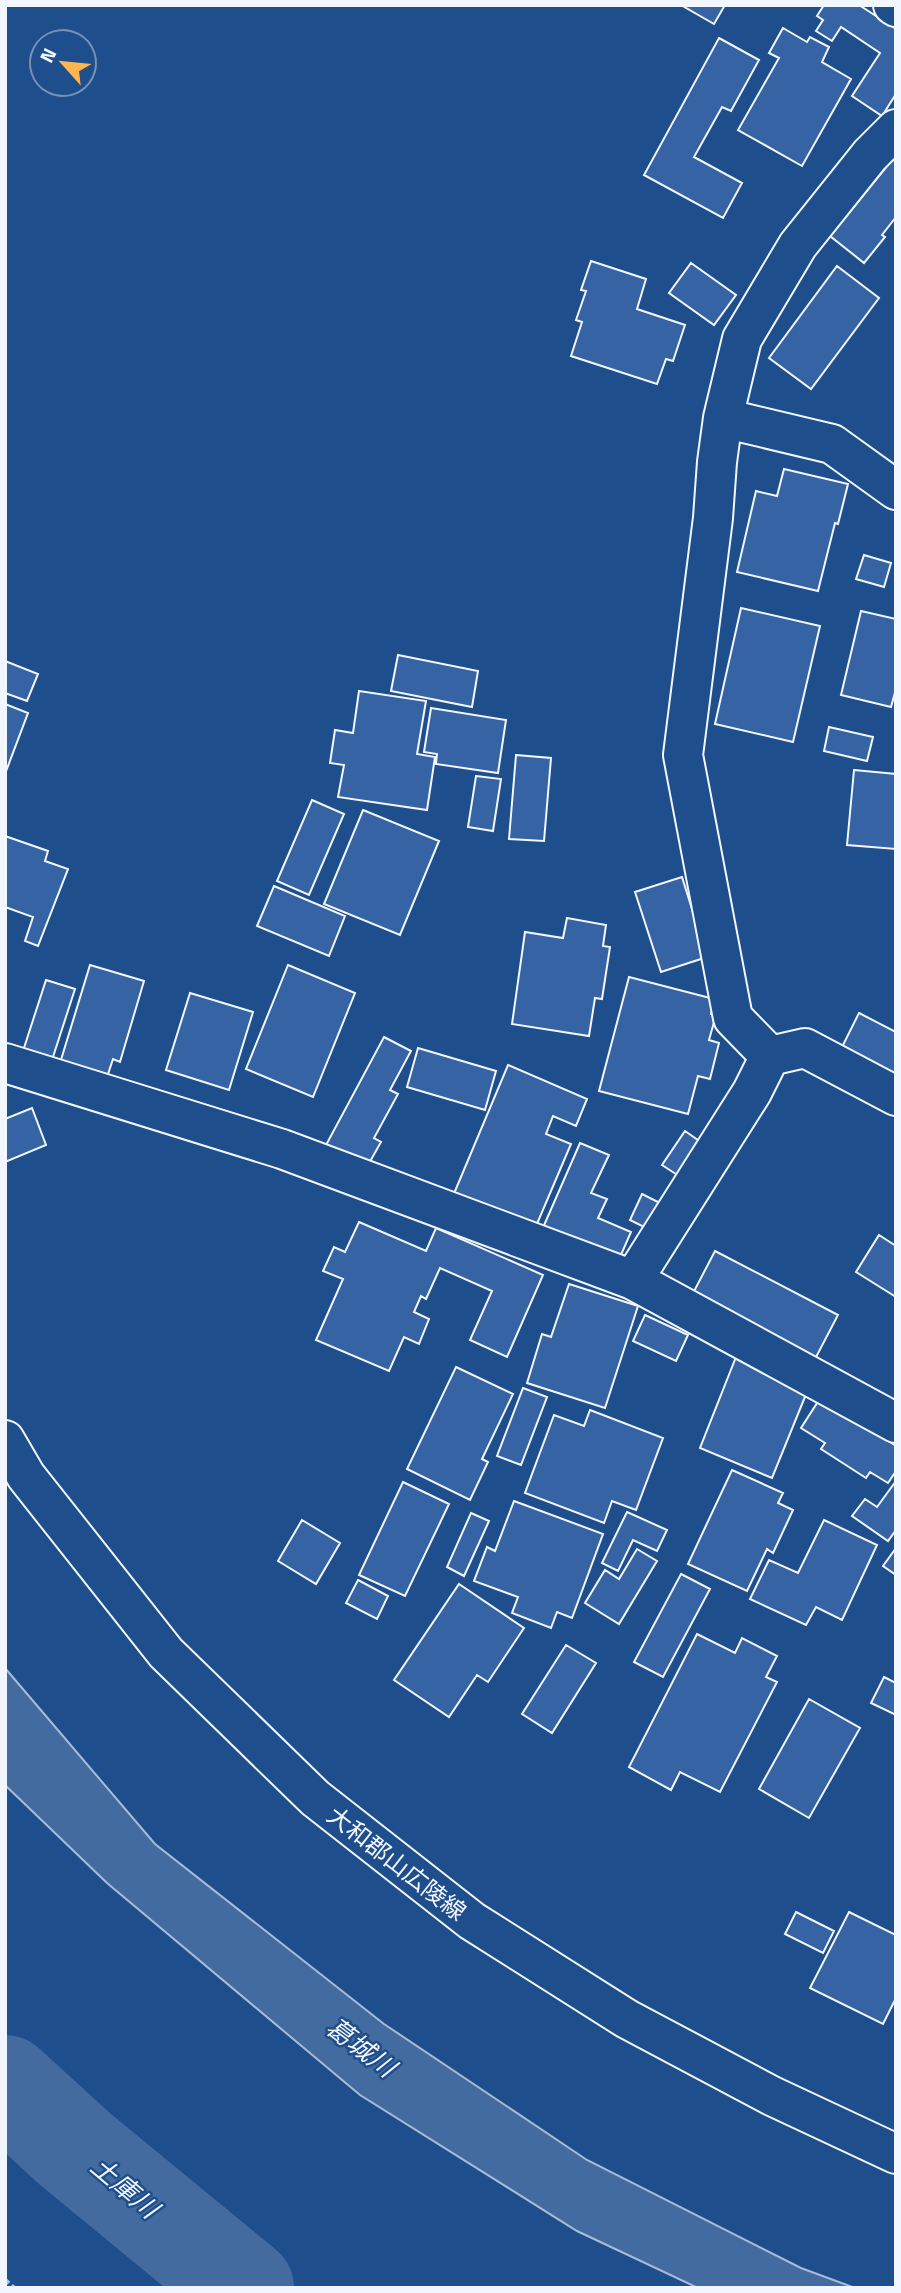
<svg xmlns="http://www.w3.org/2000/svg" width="901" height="2293" font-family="'Titillium Web','Noto Sans JP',sans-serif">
  <rect width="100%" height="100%" fill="#1f4e8c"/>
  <path fill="#446ba0" stroke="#a8bbd7" stroke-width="2" d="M5 1668 155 1844 384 2024 587 2160 801 2268 855 2288H698L577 2231 360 2095 107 1883 5 1785Z"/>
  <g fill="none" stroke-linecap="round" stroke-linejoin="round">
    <path stroke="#446ba0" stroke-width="100" d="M5 2085 75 2149 244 2288"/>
  </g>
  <path fill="#3563a3" stroke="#f2f6ff" stroke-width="2" d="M681 5H725L714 24Z
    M824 5H859L896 29V94L882 116 852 96 880 53 841 27 832 41 816 31 823 20 817 16Z
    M783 28 807 42 810 37 829 47 822 62 851 79 802 166 738 130 779 58 769 53Z
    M719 38 759 60 731 111 722 107 694 157 742 183 723 218 644 175Z
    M896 155V217L882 235 885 237 864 263 830 236Z
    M591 261 646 279 637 309 685 325 673 361 666 359 657 384 571 356 582 322 576 320 586 291 581 290Z
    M691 263 736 295 714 325 669 293Z
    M837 266 879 298 811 389 769 358Z
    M784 469 848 484 838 524 835 523 818 591 737 572 756 491 777 496Z
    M864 555 891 563 884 587 856 579Z
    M741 608 820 626 793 742 715 724Z
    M861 611 896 619V689L891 707 841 695Z
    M398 655 478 671 472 707 391 691Z
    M5 661 38 674 27 701 5 693Z
    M359 691 426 701 417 754 435 757 427 810 338 797 344 765 330 763 335 730 353 733Z
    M5 704 28 713 5 774Z
    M431 708 506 720 498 773 436 764 437 754 424 752Z
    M829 727 873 737 867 761 824 751Z
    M516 755 551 758 544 841 509 839Z
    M854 770 896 774V849L847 845Z
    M476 776 501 779 493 831 468 827Z
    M312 800 344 814 309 895 277 881Z
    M363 810 439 841 400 935 324 904Z
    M5 836 48 851 45 861 68 869 38 946 25 941 33 917 5 907Z
    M682 877 707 957 661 972 635 892Z
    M274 886 345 916 329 956 257 926Z
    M567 918 606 925 603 946 610 947 602 999 595 998 589 1036 512 1024 525 932 563 938Z
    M90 965 144 981 120 1062 113 1059 107 1077 60 1063Z
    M288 965 355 993 313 1097 246 1069Z
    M629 977 714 999 711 1014 716 1015 709 1040 719 1043 710 1079 698 1076 688 1114 599 1091Z
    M46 980 75 989 52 1060 23 1051Z
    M190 993 253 1012 229 1090 166 1070Z
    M859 1013 896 1032V1080L840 1051Z
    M384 1037 411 1051 390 1090 398 1094 374 1138 381 1142 367 1167 326 1145Z
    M418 1048 496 1071 485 1110 407 1087Z
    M508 1065 587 1099 576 1126 553 1116 546 1134 571 1144 531 1238 450 1203Z
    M32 1108 46 1145 5 1162V1119Z
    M685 1131 705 1145 682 1178 662 1165Z
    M580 1143 609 1155 591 1193 607 1199 598 1218 631 1232 613 1273 538 1239Z
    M642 1194 660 1203 648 1229 630 1220Z
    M359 1222 426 1251 436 1228 543 1275 507 1357 470 1340 492 1291 440 1268 426 1299 421 1296 414 1312 429 1319 419 1344 404 1337 389 1371 316 1340 343 1279 323 1271 334 1247 345 1252Z
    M879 1235 896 1246V1297L856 1272Z
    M715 1251 838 1315 814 1361 691 1297Z
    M569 1284 638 1306 605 1408 527 1383 542 1334 551 1337Z
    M645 1315 688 1335 676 1361 633 1341Z
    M736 1357 809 1387 772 1478 700 1448Z
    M456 1367 513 1394 482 1459 488 1462 470 1500 407 1469Z
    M523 1388 547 1397 521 1465 497 1456Z
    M821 1397 896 1446V1471L888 1483 870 1472 866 1478 821 1449 825 1443 801 1428Z
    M590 1410 663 1438 636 1510 612 1501 604 1523 525 1493 554 1415 584 1426Z
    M732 1470 783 1493 778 1503 793 1510 773 1553 767 1549 747 1591 688 1564Z
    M896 1481V1530L888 1541 852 1516 865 1499 877 1507Z
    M403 1482 449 1504 405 1596 359 1575Z
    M514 1501 603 1534 572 1618 557 1612 551 1628 512 1613 518 1597 474 1581 487 1547 495 1551Z
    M627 1512 667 1530 657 1551 633 1540 618 1571 602 1563Z
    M471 1513 489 1521 464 1576 447 1567Z
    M302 1520 340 1543 316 1584 278 1561Z
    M824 1520 877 1545 842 1620 816 1607 806 1625 750 1599 769 1560 798 1573Z
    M896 1548V1575L883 1566Z
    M637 1549 657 1561 619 1624 585 1603 605 1570 619 1579Z
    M681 1574 710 1589 663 1677 634 1662Z
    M358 1580 388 1596 377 1619 346 1603Z
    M459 1584 524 1628 488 1682 477 1675 449 1717 394 1680Z
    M697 1634 735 1653 742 1638 777 1656 766 1677 777 1682 720 1792 680 1772 671 1790 629 1767Z
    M566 1645 596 1663 552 1733 522 1714Z
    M884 1677 896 1683V1715L871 1703Z
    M809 1699 860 1728 809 1818 759 1789Z
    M796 1912 834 1931 823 1953 785 1934Z
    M849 1912 896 1935V1998L883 2024 810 1988Z"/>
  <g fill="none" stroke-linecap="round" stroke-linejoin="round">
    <defs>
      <path id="minor" d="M893 5 896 7
        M723 418 832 444 896 490
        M770 1056 733 1018 683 755 713 518 717 462 723 418 742 339 798 245 870 155 896 129
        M770 1056 805 1048 896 1096
        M5 1063 282 1149 633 1280 752 1092 770 1056
        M633 1280 896 1423"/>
      <path id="major" d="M5 1440 26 1476 166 1653 315 1798 472 1921 627 2019 772 2096 896 2154"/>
    </defs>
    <use href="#minor" stroke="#f2f6ff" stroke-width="42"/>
    <use href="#major" stroke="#f2f6ff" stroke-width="42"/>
    <path stroke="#b3c4dc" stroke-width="4.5" stroke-dasharray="5 3.5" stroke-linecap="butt" d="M5 2280 14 2288"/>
    <use href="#minor" stroke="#1f4e8c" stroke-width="38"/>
    <use href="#major" stroke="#1f4e8c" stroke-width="38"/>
  </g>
  <g text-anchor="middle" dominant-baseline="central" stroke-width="5" stroke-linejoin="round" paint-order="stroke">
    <g font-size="24" fill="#f2f6ff" stroke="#1f4e8c">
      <text transform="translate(397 1863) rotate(38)">大和郡山広陵線</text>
    </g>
    <g font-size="26" font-style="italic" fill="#f2f6ff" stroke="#1f4e8c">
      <text transform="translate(361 2047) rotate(37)">葛城川</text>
      <text transform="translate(125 2187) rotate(40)">土庫川</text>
    </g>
  </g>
  <rect width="901" height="2293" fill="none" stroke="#f2f6ff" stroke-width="14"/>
  <g transform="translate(63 63) rotate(297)"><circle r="33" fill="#1f4e8c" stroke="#7391ba" stroke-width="2"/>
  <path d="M0-5L12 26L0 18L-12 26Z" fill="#ffb74d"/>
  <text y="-10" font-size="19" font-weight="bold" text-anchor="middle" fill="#f2f6ff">N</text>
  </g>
</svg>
